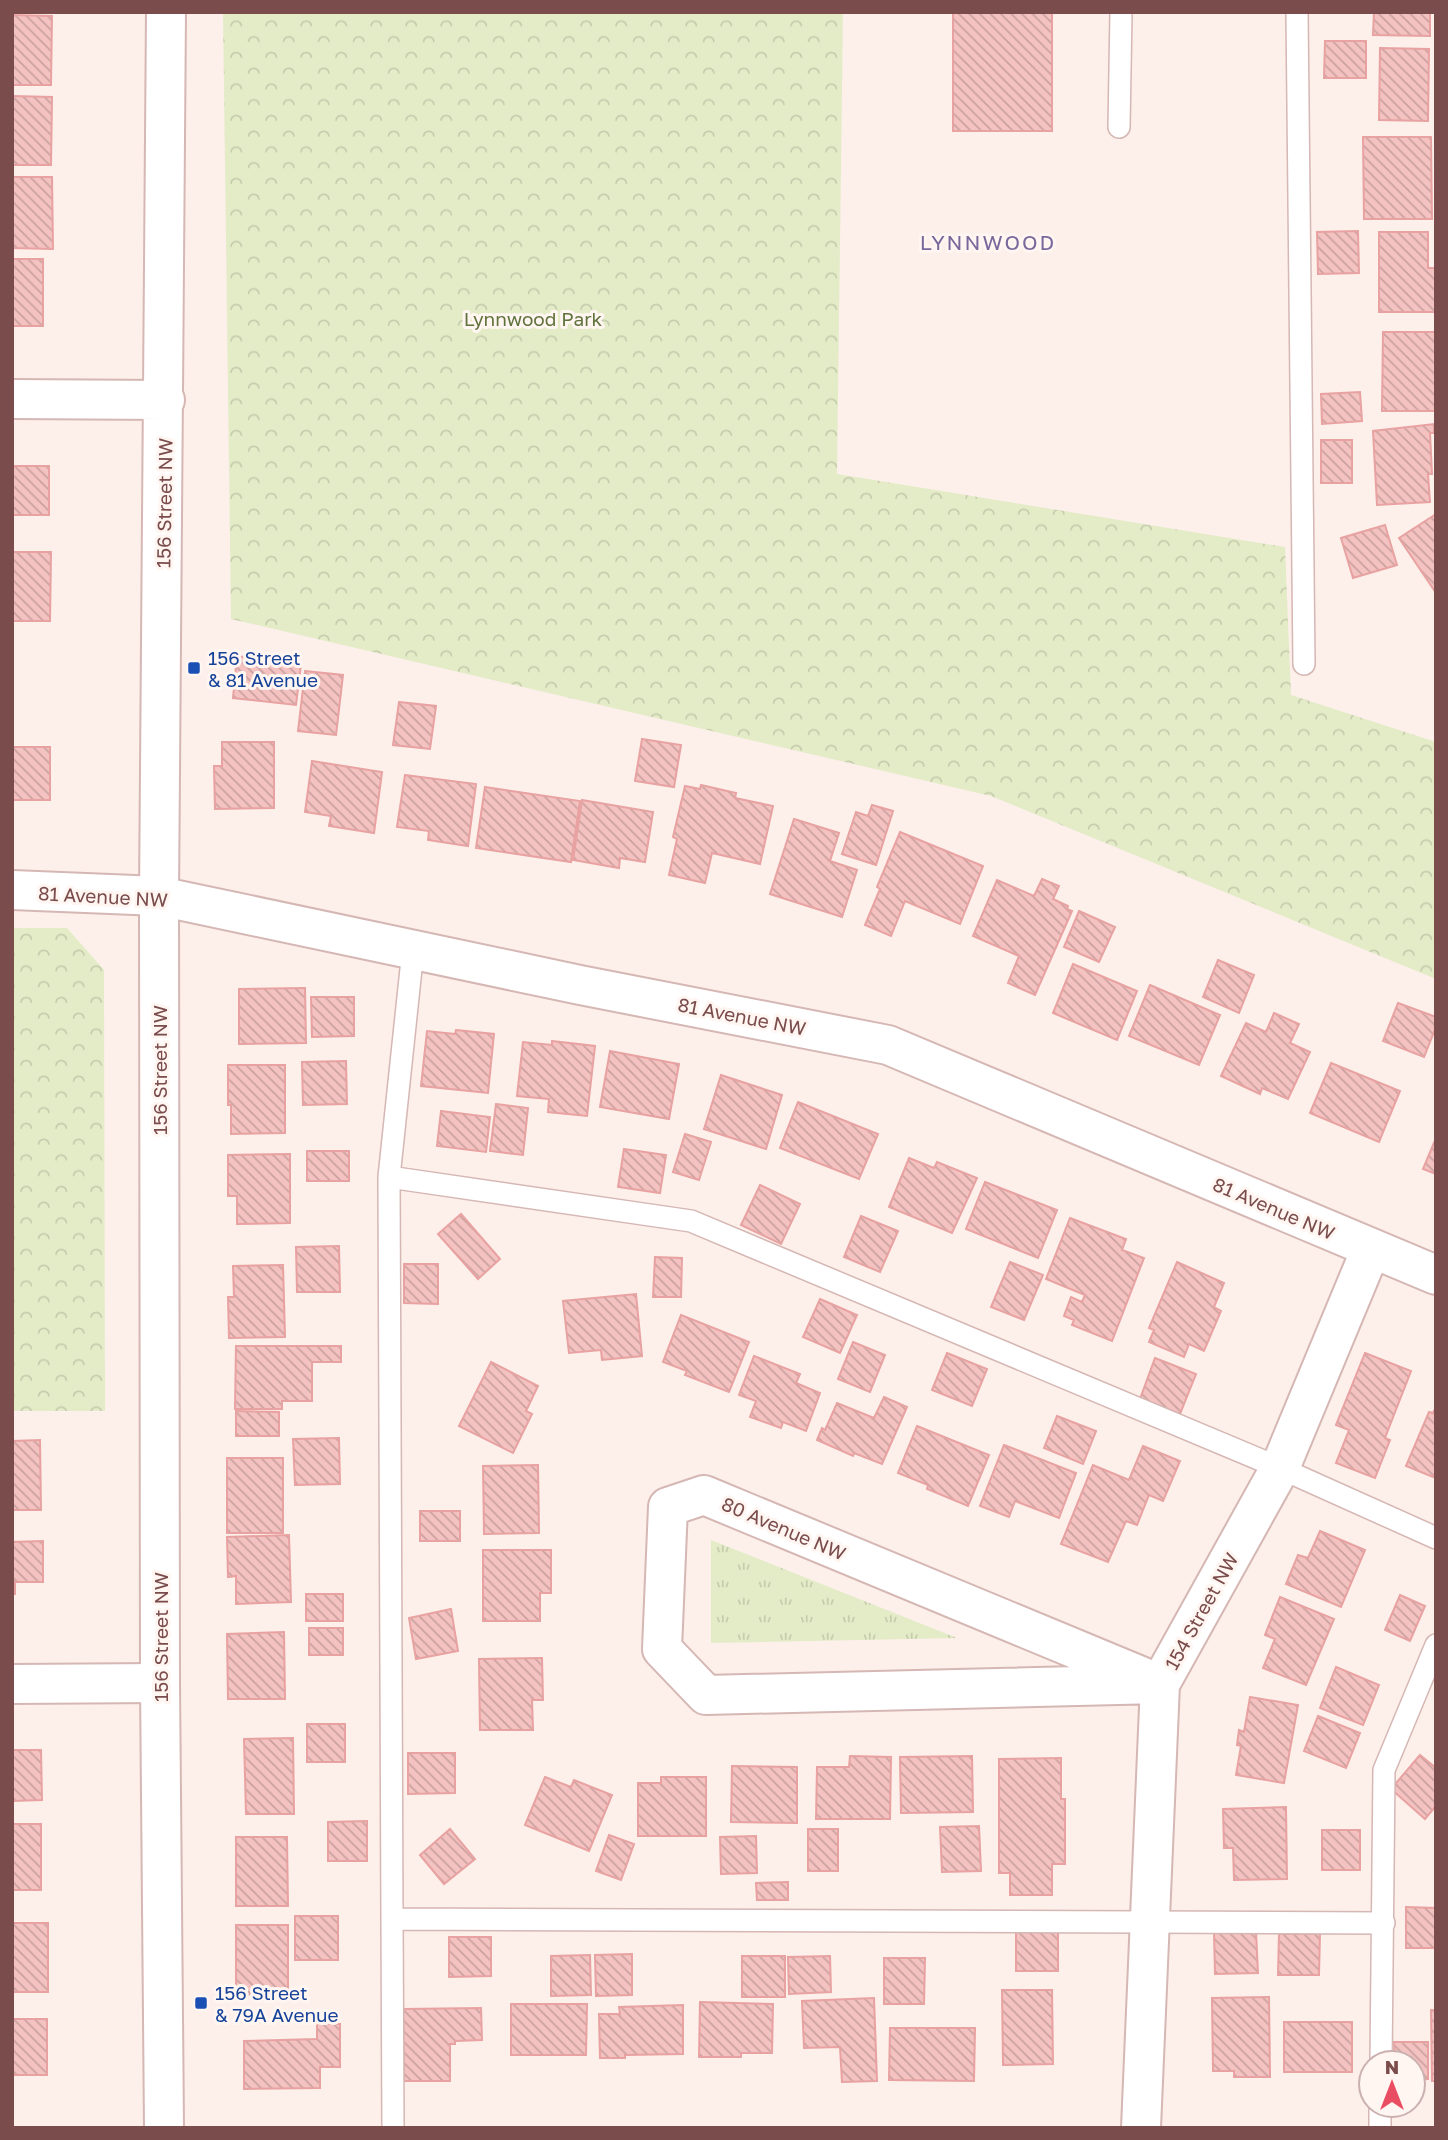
<svg xmlns="http://www.w3.org/2000/svg" width="1448" height="2140" font-family="'Golos Text',sans-serif">
  <defs>
    <pattern id="grass-tufts" width="24" height="20" patternUnits="userSpaceOnUse" patternTransform="scale(1.75)"><rect width="24" height="20" fill="#e3ecc7"/><path d="M3 7l-1-3M5 7V3M7 7l1-3M15 17l-1-3M17 17v-4M19 17l1-3" fill="none" stroke="#c6ccad"/></pattern>
    <pattern id="park-crowns" width="20" height="18" patternUnits="userSpaceOnUse" patternTransform="scale(1.75)"><rect width="20" height="18" fill="#e3ecc7"/><path d="M2 6a3 3 0 1 1 6 0M12 15a3 3 0 1 1 6 0" fill="none" stroke="#c6ccad"/></pattern>
    <pattern id="building-back-hatch" width="6" height="6" patternUnits="userSpaceOnUse" patternTransform="scale(1.75)"><rect width="6" height="6" fill="#f4c3c1"/><path d="M-1 5l2 2M0 0l6 6M5-1l2 2" fill="none" stroke="#cba19f"/></pattern>
  </defs>
  <rect width="100%" height="100%" fill="#fdefea"/>
  <path fill="url(#grass-tufts)" d="M711 1540 957 1638 711 1643Z"/>
  <path fill="url(#park-crowns)" d="M223 12H843L837 474 1285 547 1291 695 1436 742V979L991 796 231 619Z
    M12 928H67L104 970 105 1411H12Z"/>
  <path fill="url(#building-back-hatch)" stroke="#e7a2a1" stroke-width="2" d="M953 12H1052V131H953Z
    M1374 12H1430V36L1373 35Z
    M12 15 52 16 51 85H12Z
    M1325 41H1366V78H1324Z
    M1380 48 1429 49 1428 121 1379 120Z
    M12 96 52 97 51 165H12Z
    M1363 137H1431L1432 219H1364Z
    M12 177H52L53 249 12 248Z
    M1358 231 1359 273 1318 274 1317 232Z
    M1379 232H1428V268H1436V312H1379Z
    M12 259H43V326H12Z
    M1383 332H1435L1436 411H1382Z
    M1360 392 1362 421 1322 424 1321 394Z
    M1434 424V433H1430L1432 474H1428L1430 502 1377 505 1373 431Z
    M1321 440H1352V483H1321Z
    M12 466H49V515H12Z
    M1436 514V593L1399 538Z
    M1385 525 1397 565 1353 578 1341 538Z
    M12 552H51L50 621H12Z
    M237 656 301 664 296 705 233 698Z
    M305 671 343 675 336 735 298 731Z
    M399 702 436 706 430 749 393 745Z
    M642 739 681 745 674 787 635 781Z
    M222 742H274V808L215 809 214 766H222Z
    M12 747H50V800H12Z
    M312 761 382 772 374 833 329 826 331 816 305 812Z
    M405 775 476 784 468 846 428 840 429 831 397 827Z
    M701 785 736 793 735 798 773 806 760 864 712 853 705 883 669 875 677 839 673 837 685 786 700 789Z
    M485 787 580 801 571 862 476 848Z
    M582 800 653 812 645 862 620 858 619 868 573 860Z
    M872 805 893 811 876 865 842 854 856 812 868 816Z
    M794 819 839 833 830 861 857 870 842 917 770 894Z
    M900 832 983 866 960 924 905 901 891 936 865 925 880 889 877 887Z
    M1042 879 1059 886 1053 899 1068 906 1067 909 1072 911 1035 995 1008 983 1019 956 973 936 997 880 1034 896Z
    M1079 911 1115 927 1099 962 1064 947Z
    M1218 960 1254 975 1239 1013 1203 997Z
    M1073 964 1137 991 1117 1040 1053 1013Z
    M1150 985 1220 1015 1199 1065 1129 1036Z
    M305 988 306 1043 239 1044V989Z
    M311 997H354V1036L312 1037Z
    M1398 1003 1436 1017V1027L1424 1057 1383 1041Z
    M1274 1013 1299 1024 1290 1043 1310 1052 1288 1099 1262 1088 1260 1094 1221 1076 1246 1023 1266 1032Z
    M456 1030 494 1034 488 1093 421 1086 427 1031 455 1034Z
    M552 1041 595 1046 587 1116 548 1112 549 1099 517 1096 523 1042 552 1045Z
    M610 1051 679 1064 669 1119 600 1107Z
    M346 1061 347 1104 303 1105 302 1062Z
    M1331 1063 1400 1091 1379 1142 1310 1113Z
    M228 1065H285V1133L231 1134V1105H228Z
    M721 1075 782 1095 766 1149 704 1129Z
    M798 1102 878 1134 859 1179 780 1148Z
    M496 1104 528 1108 523 1155 490 1151Z
    M441 1111 490 1117 486 1152 437 1146Z
    M685 1134 711 1142 699 1180 673 1172Z
    M1436 1138V1174L1423 1169Z
    M624 1149 666 1155 660 1193 618 1187Z
    M307 1151H349V1181H307Z
    M290 1154V1223L237 1224V1196H228V1155Z
    M909 1158 934 1168 937 1162 977 1178 952 1233 889 1207Z
    M985 1182 1057 1210 1038 1258 966 1229Z
    M760 1185 800 1204 781 1244 741 1225Z
    M461 1214 500 1259 478 1279 438 1234Z
    M861 1216 898 1231 880 1272 844 1257Z
    M1070 1218 1126 1239 1122 1250 1144 1258 1112 1341 1072 1325 1074 1320 1064 1316 1071 1297 1082 1302 1085 1295 1046 1279Z
    M339 1246 340 1292H297L296 1247Z
    M655 1257 682 1258 681 1297H653Z
    M1010 1262 1043 1275 1024 1320 991 1307Z
    M1177 1262 1224 1283 1214 1307 1221 1311 1204 1351 1189 1344 1184 1357 1149 1342 1154 1330 1149 1328Z
    M404 1264H438V1304L404 1303Z
    M283 1265 285 1337 229 1338 228 1297H234L233 1266Z
    M636 1294 642 1356 602 1360 601 1350 569 1353 563 1301Z
    M820 1299 857 1315 840 1353 803 1337Z
    M681 1315 749 1342 729 1392 685 1375 687 1371 663 1362Z
    M853 1342 885 1355 870 1392 838 1379Z
    M236 1346H341V1362H312V1401H282V1409H235Z
    M947 1353 987 1369 972 1406 932 1390Z
    M1365 1353 1411 1371 1385 1438 1390 1440 1375 1478 1336 1463 1349 1430 1336 1425Z
    M754 1356 800 1374 796 1383 820 1393 806 1431 783 1422 781 1428 750 1417 756 1401 739 1395Z
    M1155 1358 1196 1374 1180 1414 1140 1399Z
    M491 1362 538 1386 526 1411 532 1414 513 1453 459 1426Z
    M884 1397 907 1407 882 1464 854 1453 853 1456 817 1440 822 1428 825 1430 837 1403 874 1418Z
    M1436 1407V1471L1433 1477 1406 1466 1429 1412 1433 1413Z
    M236 1411 279 1412V1436H236Z
    M1057 1416 1096 1431 1083 1464 1044 1448Z
    M917 1426 989 1455 968 1506 927 1489 928 1485 898 1473Z
    M339 1438 340 1484 295 1485 293 1439Z
    M40 1440 41 1510H12V1441Z
    M1004 1445 1076 1473 1059 1518 1015 1501 1009 1517 980 1506Z
    M1143 1446 1180 1461 1163 1501 1149 1495 1137 1525 1126 1521 1108 1562 1061 1544 1093 1465 1129 1480Z
    M227 1458H283V1533H227Z
    M538 1465 539 1533 484 1534 483 1466Z
    M420 1511H460V1541H420Z
    M1320 1531 1365 1550 1341 1607 1286 1584 1298 1555 1308 1558Z
    M289 1535 291 1602 236 1604V1576L228 1577 227 1537Z
    M43 1541V1582H15V1594H12V1542Z
    M483 1550H551V1593H540V1621H483Z
    M306 1594H343V1621H306Z
    M1400 1595 1425 1606 1410 1641 1385 1630Z
    M1280 1597 1334 1619 1306 1685 1263 1668 1275 1639 1265 1635Z
    M451 1609 458 1651 416 1659 409 1618Z
    M309 1628H343V1655H309Z
    M284 1632 285 1699H228L227 1634Z
    M542 1658 543 1700H532L533 1730H480L479 1659Z
    M1336 1667 1379 1685 1363 1725 1320 1708Z
    M1250 1697 1298 1705 1284 1783 1236 1775 1241 1746 1237 1745 1239 1730 1244 1732Z
    M1318 1716 1360 1733 1346 1768 1304 1751Z
    M307 1724H345V1762H307Z
    M12 1738 13 1750H41L42 1800 12 1801Z
    M293 1738 294 1814H246L244 1739Z
    M408 1753H455V1793L408 1794Z
    M1420 1755 1436 1768V1806L1425 1819 1391 1789Z
    M850 1756 891 1757 890 1819H816L817 1767H849Z
    M972 1756 973 1812 901 1813 900 1757Z
    M1061 1758V1799H1065V1864H1052V1895H1010V1873H999V1759Z
    M732 1766 797 1767V1823L731 1822Z
    M545 1777 571 1787 574 1780 612 1795 589 1851 525 1825Z
    M661 1777H706V1836H638V1783H661Z
    M1286 1807 1287 1879 1234 1880 1233 1848H1224L1223 1809Z
    M367 1821V1861H328V1822Z
    M12 1824H41V1890H12Z
    M979 1826 981 1871 942 1872 940 1827Z
    M450 1829 475 1859 444 1884 420 1855Z
    M808 1829H838V1871H808Z
    M1322 1830H1360V1870H1322Z
    M609 1835 634 1844 621 1880 596 1871Z
    M756 1836 757 1873 721 1874 720 1837Z
    M236 1837H287L288 1906H236Z
    M788 1882V1900H757L756 1883Z
    M1406 1907 1436 1908V1948H1406Z
    M295 1916H338V1960H295Z
    M12 1923H48V1992H12Z
    M236 1925H288V1995H236Z
    M1016 1932H1058V1971H1016Z
    M1256 1932 1258 1973 1215 1974 1214 1933Z
    M1279 1934H1320L1319 1975H1278Z
    M449 1937H491V1976L449 1977Z
    M632 1954V1995L596 1996 595 1955Z
    M590 1955 591 1995 551 1996V1956Z
    M742 1956H785V1997H742Z
    M830 1956 831 1992 789 1994 788 1957Z
    M884 1958H925L924 2004H884Z
    M1002 1990H1052L1053 2064 1003 2065Z
    M1269 1997 1270 2077H1234V2071H1213L1212 1998Z
    M874 1998 877 2081 842 2082 840 2047 804 2048 802 2001Z
    M700 2002 773 2004 772 2053H741V2057H699Z
    M511 2004H587L586 2055H511Z
    M683 2005V2054L625 2055V2058H600L599 2014H620L619 2007Z
    M481 2008 482 2040 455 2041V2044H450V2081H404L403 2009Z
    M1431 2010H1436V2081H1432Z
    M12 2019H47V2075H12Z
    M1284 2022H1352V2072H1284Z
    M317 2024H340V2067H320V2088L244 2089V2041L317 2039Z
    M890 2028H975L974 2081 889 2080Z
    M1394 2042H1428V2079L1413 2080V2063H1395Z"/>
  <g fill="none" stroke-linecap="round" stroke-linejoin="round">
    <defs>
      <path id="service" d="M1297 12 1304 664
        M1119 127 1121 12
        M389 1177 691 1221 1280 1468 1436 1538
        M392 1919 389 1177 413 950
        M1381 2063 1384 1770 1436 1645
        M393 2128 392 1919 1384 1923
        M1380 2128V2105"/>
      <path id="minor" d="M12 890 159 896 580 985 888 1045 1436 1275
        M704 1495 1160 1684 706 1695 662 1649 668 1507Z
        M12 1684 160 1683
        M1141 2128 1160 1684 1280 1468 1371 1249"/>
      <path id="tertiary" d="M12 399 165 400
        M164 2128 160 1683 159 896 166 12"/>
    </defs>
    <use href="#service" stroke="#d5b7b4" stroke-width="24"/>
    <use href="#minor" stroke="#d5b7b4" stroke-width="42"/>
    <use href="#tertiary" stroke="#d5b7b4" stroke-width="42"/>
    <use href="#service" stroke="#fff" stroke-width="21"/>
    <use href="#minor" stroke="#fff" stroke-width="38"/>
    <use href="#tertiary" stroke="#fff" stroke-width="38"/>
  </g>
  <g fill="#1a4fb4" stroke="#fff5f1" stroke-width="2.5">
    <rect x="187" y="661" width="14" height="14" rx="3.5"/>
    <rect x="194" y="1996" width="14" height="14" rx="3.5"/>
  </g>
  <g text-anchor="middle" dominant-baseline="central" stroke-width="6" stroke-linejoin="round" paint-order="stroke">
    <g font-size="19" fill="#61733d" stroke="#fff5f1">
      <text x="533" y="318">Lynnwood Park</text>
    </g>
    <g font-size="19" fill="#7a4c4c" stroke="#fff5f1">
      <text transform="translate(164 503) rotate(-89)">156 Street NW</text>
      <text transform="translate(103 896) rotate(3)">81 Avenue NW</text>
      <text transform="translate(742 1016) rotate(11)">81 Avenue NW</text>
      <text transform="translate(159 1070) rotate(-90)">156 Street NW</text>
      <text transform="translate(1274 1208) rotate(23)">81 Avenue NW</text>
      <text transform="translate(784 1528) rotate(23)">80 Avenue NW</text>
      <text transform="translate(1201 1611) rotate(-61)">154 Street NW</text>
      <text transform="translate(160 1637) rotate(-90)">156 Street NW</text>
    </g>
    <g font-size="19" fill="#164399" stroke="#fff5f1" text-anchor="start">
      <text x="208" y="657">156 Street<tspan x="208" dy="22">&amp; 81 Avenue</tspan></text>
      <text x="215" y="1992">156 Street<tspan x="215" dy="22">&amp; 79A Avenue</tspan></text>
    </g>
    <g font-size="21" letter-spacing="2" fill="#78689c" stroke="#fff5f1">
      <text x="988" y="242">LYNNWOOD</text>
    </g>
  </g>
  <rect width="1448" height="2140" fill="none" stroke="#7a4c4c" stroke-width="28"/>
  <g transform="translate(1392 2084)"><circle r="33" fill="#fff5f1" stroke="#cab1af" stroke-width="2"/>
  <path d="M0-5L12 26L0 18L-12 26Z" fill="#e94d62"/>
  <text y="-10" font-size="19" font-weight="bold" text-anchor="middle" fill="#7a4c4c">N</text>
  </g>
</svg>
